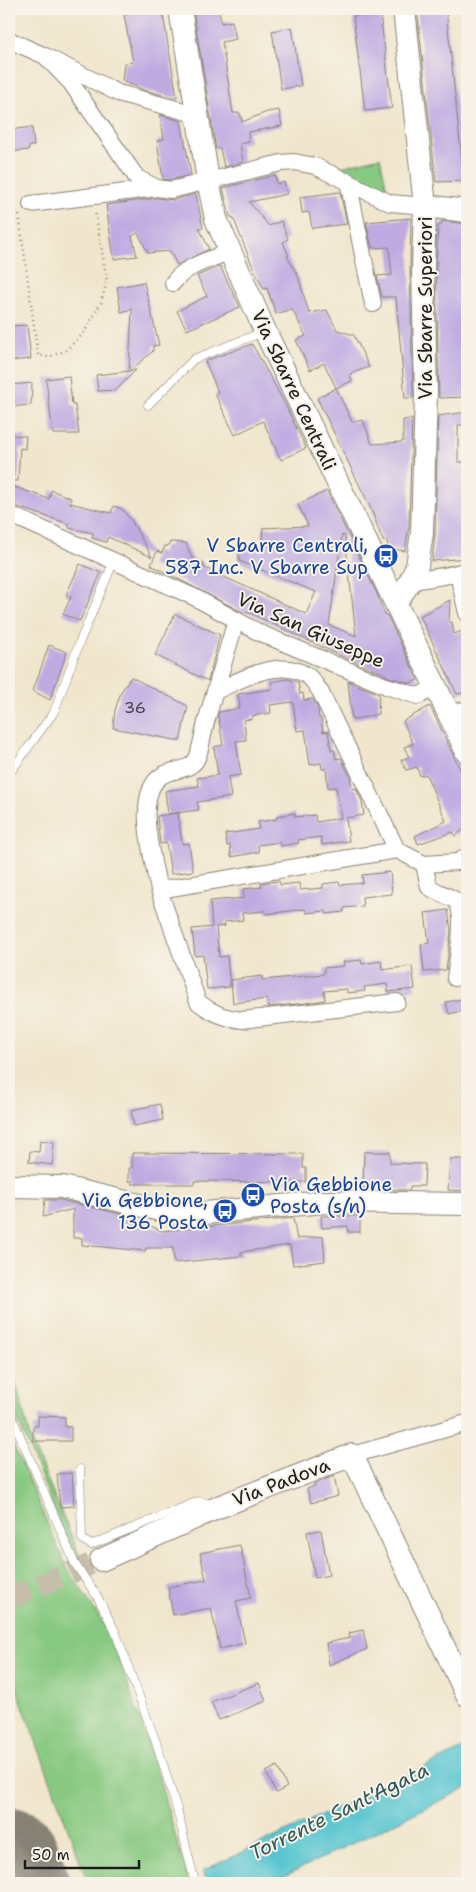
<svg xmlns="http://www.w3.org/2000/svg" width="476" height="1892" font-family="'Shantell Sans',sans-serif">
  <rect width="100%" height="100%" fill="#f7f3e8"/>
  <filter id="ink" filterUnits="userSpaceOnUse"><feTurbulence type="fractalNoise" baseFrequency=".02" numOctaves="2"/><feDisplacementMap in="SourceGraphic" scale="10" xChannelSelector="R" yChannelSelector="G"/><feConvolveMatrix kernelMatrix="1 2 1 2 8 2 1 2 1" color-interpolation-filters="sRGB"/></filter>
  <filter id="wash" filterUnits="userSpaceOnUse"><feTurbulence type="fractalNoise" baseFrequency=".0096" numOctaves="4" result="noise"/><feDisplacementMap in="SourceGraphic" scale="20" xChannelSelector="R" yChannelSelector="G"/><feGaussianBlur stdDeviation="1.12" result="paint"/><feColorMatrix in="noise" values="0 0 0 0 0 0 0 0 0 0 0 0 0 0 0 0 0 1.4 0 .05"/><feComposite in="paint" operator="in"/></filter>
  <g filter="url(#wash)">
    <rect width="100%" height="100%" fill="#f1e6cd"/>
    <path fill="#88c981" stroke="#52724e" d="M380 157 390 203 329 170Z
      M9 1357 31 1441 80 1556 74 1557 9 1399Z
      M9 1435 66 1566 109 1632 150 1747 189 1883H88L9 1668Z"/>
    <path fill="#59c6d1" stroke="#3a7176" d="M467 1747V1788L270 1883H209L202 1871Z"/>
    <g fill="none" stroke-linecap="round" stroke-linejoin="round">
      <path stroke="#868174" stroke-width="102" d="M9 1858 18 1883"/>
    </g>
    <g id="blocks">
      <path fill="#bfabe2" fill-rule="evenodd" d="M130 9H162L177 97H171L144 90 122 81 124 63 133 62 124 15 130 14Z
        M193 9H219L221 23 232 21 236 39 222 42 233 113H240L242 122 267 112 279 110 282 126 248 132 249 142 240 144 243 162 224 167 220 148 216 149Z
        M417 9H446L464 181 436 182Z
        M380 13 392 108 365 111 353 16Z
        M292 27 301 86 281 89 272 31Z
        M160 115 181 121 191 175 170 180 163 179 157 141 164 139Z
        M32 127 34 146H29V150L9 152V130Z
        M275 175 277 184 284 182 287 194 249 202 269 226 281 221 288 239 283 242 289 256H287L298 276 309 313 327 310 337 330 354 335 369 367 350 374 352 381 336 388 352 422 363 420 372 444 403 442V420L412 419 409 526 405 551 387 548 388 542 383 541 371 509 317 398 336 388 324 363 310 370 296 340 306 336 292 309 276 314 267 288 264 289 254 270 233 217H230L223 188Z
        M340 192 347 224 312 228 309 212 302 213 300 197Z
        M196 194 203 228H199L209 249 177 265 170 251 148 253 138 233 132 236 137 256 114 259 106 205 157 198 173 200Z
        M411 218 410 268 413 398H405L396 297H382L377 276 392 275 389 247 372 248 366 222Z
        M442 221 467 224V308H465L467 397 439 398 436 268 438 225H441Z
        M220 266 240 307 187 330 177 311 207 296 197 276Z
        M144 282 159 345 153 346V351L130 371 136 370 116 390 98 391 96 375 129 371 132 309 121 312 117 287Z
        M27 325 31 359 9 361V340L12 339 10 326Z
        M252 344 285 404 306 448 281 460 263 421 235 435 215 394 218 392 205 361Z
        M69 376 72 405H75L79 434H53L46 379Z
        M32 383 31 405 9 407V385Z
        M467 412V425H458V462H467L466 514H467V558L432 561 435 533 438 416Z
        M9 435 26 436 25 449 20 448 18 481H9Z
        M9 485 49 499 51 490 71 498 70 503 111 513 114 506 122 509 131 520 152 557 108 537 106 542 102 541 92 538 93 533 69 528V524L9 504Z
        M327 491 377 594 385 615H387L418 680 410 683 389 677 379 671V672L339 655 250 613 242 612 151 565 157 551 162 553 165 546H168L170 542 186 543 192 558 204 564 203 567 212 571V575L222 576 306 614 316 592 239 561V547L261 549 263 528 308 526 298 504ZM342 535 345 536 356 636 329 625Z
        M80 564 101 573 80 621 63 614 71 597 66 595Z
        M450 600 449 623 452 622 454 634 462 631 467 642V692L457 694 420 616Z
        M175 614 220 635 208 681 155 655Z
        M49 645 67 652 50 700 33 691Z
        M131 677 188 706 180 741 113 728 115 710 121 692Z
        M288 679 298 682 300 694 303 693 304 700 313 699 318 709 319 718H321L323 732 328 731 331 750H334L336 759 341 758 350 776 352 789 356 788 362 801 364 815 346 818 349 841 322 845 321 837 298 840 299 843 281 846 280 842 258 845 259 852 231 857 230 845 227 846 225 834 259 829 258 822 277 819V816L295 813V817L315 815 316 822 341 818 336 787 328 788 326 769H322L321 763 310 765 305 730 297 731 293 702 270 705 271 713 252 716V719L244 720 246 740 236 741 241 775 228 777 231 797 197 802 199 810 168 814 165 791 199 786 197 778 218 775 214 747 223 745 218 715 219 712 240 708 238 694 272 689 271 682Z
        M348 681 379 694 378 714 352 720Z
        M430 706 467 784V827L455 836 453 832 418 844 415 836 446 821 426 774 420 776 417 767 406 770 401 760 409 757 404 747 413 744 403 721Z
        M178 813 182 844 189 843 193 871 171 874 166 843 160 844 157 816Z
        M390 872 392 894 362 897 363 906 344 908V912L326 914V911L306 913 305 909 266 914 265 911 242 913 243 920 224 922 225 926 216 927 219 957 227 956 230 987 207 989 203 955 195 956 192 929 212 927 210 901 244 898 243 889 262 887 261 883 279 881 280 885 299 883 300 890 323 888V884L339 882 340 885 363 883 362 875Z
        M448 910 451 931 446 970 424 972 421 944 429 943 425 913Z
        M361 960 362 964 381 961 382 970 412 966 415 989 388 992 387 984 364 987 365 991 347 993V989L324 991 325 1000 306 1003 268 1007 267 999 233 1003 231 980 262 976V980L324 974V968L344 966 343 962Z
        M467 998V1010L449 1014 446 1002Z
        M160 1104 163 1120 134 1126 131 1110Z
        M40 1140 54 1142 52 1165 29 1162 30 1151 39 1152Z
        M364 1152H390V1163L425 1164 424 1186H410V1190L363 1189Z
        M132 1153 303 1154V1168H306V1182L194 1181V1184H132V1181H129V1168H132Z
        M450 1159H467V1191L448 1190Z
        M45 1200H60L125 1215 162 1231 293 1218 297 1239 323 1236 325 1261 293 1265 290 1245 241 1252 242 1256 174 1263 173 1248H146L145 1251 82 1245V1238H73V1209L43 1217Z
        M321 1216H360V1232H348V1226L322 1228Z
        M38 1416 65 1417V1427H71V1441H33V1426H38Z
        M72 1473 74 1506 60 1507 57 1474Z
        M334 1476 338 1496 311 1503 307 1489 315 1486 314 1484Z
        M321 1530 329 1575 315 1578 307 1532Z
        M240 1545 251 1598 236 1601 245 1643 220 1649 211 1608 173 1615 168 1587 206 1580 200 1553Z
        M363 1630 367 1649 329 1665 326 1643 350 1638 349 1633Z
        M259 1683 266 1701 219 1720 211 1702Z
        M277 1766 287 1787 276 1793 266 1772Z"/>
    </g>
  </g>
  <g filter="url(#ink)">
    <use href="#blocks" fill-opacity="0" stroke="#868174" stroke-width="1"/>
    <g fill="none" stroke-linecap="round" stroke-linejoin="round">
      <path stroke="#c6beaa" stroke-width="22" stroke-dasharray="22 11" stroke-linecap="butt" d="M9 1598 101 1560"/>
      <defs>
        <path id="lane" d="M148 405 194 359 263 332
          M9 774 54 712 80 641 114 561
          M9 1410 75 1564 97 1596 115 1631 157 1745 177 1809 195 1883
          M80 1469 82 1539 91 1545 199 1501 211 1504"/>
        <path id="street" d="M9 40 45 56 118 93 198 115
          M45 56 71 83 137 178 157 188 171 190 281 163 294 162 315 166 390 203 425 206
          M348 181 373 304
          M31 204 157 188
          M173 283C184 266 212 259 231 251
          M9 514 194 597 260 633 386 686 418 696 435 688
          M458 574 467 613
          M410 582C429 577 449 577 467 570
          M216 691C242 679 280 657 308 676 313 680 317 687 320 691L397 850 159 890C154 863 132 792 163 775 175 768 192 772 198 756 202 743 204 728 208 715 217 684 227 652 236 620
          M450 714 467 709
          M397 850 424 864 458 862 467 856
          M424 864 429 887C436 892 452 897 456 901 467 914 457 962 455 978
          M159 890 198 1002C214 1014 222 1017 242 1020L397 1002
          M352 1455 467 1423"/>
        <path id="secondary" d="M180 9 208 180 216 219 265 331 467 752
          M425 206 467 211
          M396 602 410 582 417 566 422 533 426 393 423 268 425 206 404 9
          M9 1186 62 1187 182 1215 325 1202 467 1204
          M101 1560 221 1506 352 1455 467 1695"/>
      </defs>
      <use href="#lane" stroke="#868174" stroke-width="9"/>
      <use href="#street" stroke="#868174" stroke-width="18"/>
      <use href="#secondary" stroke="#868174" stroke-width="24"/>
      <path stroke="#868174" stroke-width="2.5" stroke-dasharray="1 4" stroke-linecap="butt" d="M9 207 17 206
        M19 215 38 355 48 357 65 351 83 334 101 303 107 281 95 211"/>
      <use href="#lane" stroke="#fff" stroke-width="8"/>
      <use href="#street" stroke="#fff" stroke-width="16"/>
      <use href="#secondary" stroke="#fff" stroke-width="22"/>
    </g>
  </g>
  <defs>
    <symbol id="bus-disc" viewBox="-11 -11 22 22"><circle r="9.5" fill="#1a4fb4" stroke="#f7f3e8"/><path d="M-5-6H5V4H4V6H2V4H-2V6H-4V4H-5ZM-3.5-4V0h7V-4ZM-3.5 1.2v1.5H-2V1.2ZM2 1.2v1.5H3.5V1.2Z" fill="#fff"/></symbol>
  </defs>
  <g fill-rule="evenodd">
    <use href="#bus-disc" x="372" y="542" width="28" height="28"/>
    <use href="#bus-disc" x="239" y="1181" width="28" height="28"/>
    <use href="#bus-disc" x="211" y="1197" width="28" height="28"/>
  </g>
  <g text-anchor="middle" dominant-baseline="central" stroke-width="4" stroke-linejoin="round" paint-order="stroke">
    <g font-size="16" fill="#45404e">
      <text x="135" y="707">36</text>
    </g>
    <g font-size="19" fill="#1c1c1c" stroke="#f7f3e8">
      <text transform="translate(425 308) rotate(-90)">Via Sbarre Superiori</text>
      <text transform="translate(294 390) rotate(65)">Via Sbarre Centrali</text>
      <text transform="translate(311 630) rotate(24)">Via San Giuseppe</text>
      <text transform="translate(281 1482) rotate(-21)">Via Padova</text>
    </g>
    <g font-size="19" fill="#164399" stroke="#f7f3e8" text-anchor="end">
      <text x="368" y="545">V Sbarre Centrali,<tspan x="368" dy="22">587 Inc. V Sbarre Sup</tspan></text>
      <text x="270" y="1184" text-anchor="start">Via Gebbione<tspan x="270" dy="22">Posta (s/n)</tspan></text>
      <text x="208" y="1200">Via Gebbione,<tspan x="208" dy="22">136 Posta</tspan></text>
    </g>
    <g font-size="20" font-style="italic" fill="#31585b" stroke="#f7f3e8">
      <text transform="translate(339 1811) rotate(-26)">Torrente Sant'Agata</text>
    </g>
  </g>
  <rect width="476" height="1892" fill="none" stroke="#f7f3e8" stroke-width="30"/>
  <path d="M25 1860v8h114v-8" fill="none" stroke="#1c1c1c" stroke-width="2.5"/>
  <text x="32" y="1860" font-size="15" fill="#1c1c1c" stroke="#f7f3e8" stroke-width="4" paint-order="stroke">50 m</text>
</svg>
